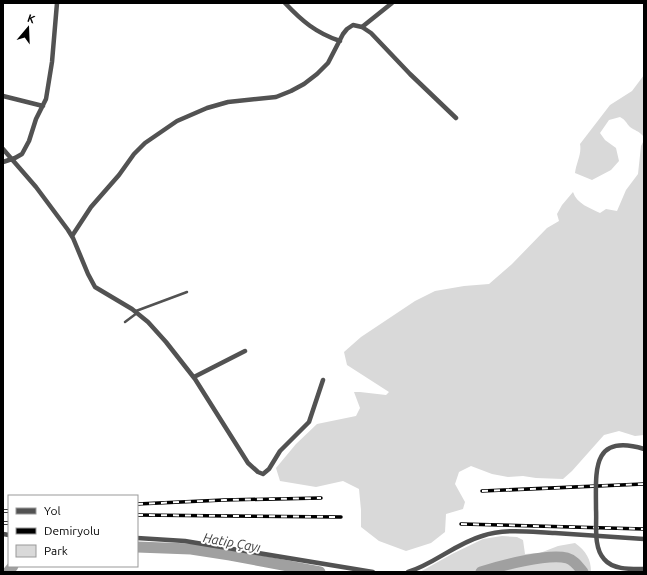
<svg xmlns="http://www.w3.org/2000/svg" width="647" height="575" font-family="Ubuntu,sans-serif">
  <rect width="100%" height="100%" fill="#fff"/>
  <path fill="#d9d9d9" d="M644 75V137C638 130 635 131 630 127 626 123 626 120 620 117L609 120 600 133 605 140 616 148 619 161 611 170 592 180 575 173C576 163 582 154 580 144L610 105 632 91Z
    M644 140V435L635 436 619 431 604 435 572 471 563 479 536 478 523 476 508 477 492 474 471 466 459 472 455 484 465 502 463 509 446 514 445 532 431 543 406 551 379 541 361 527V510L359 489 343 481 316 487 280 481 276 468 296 444 317 424 356 416 360 408 354 392H360L386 395 389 392 347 365 344 352 361 337 415 301 435 291 464 286 489 284 512 264 547 228 559 221 557 214 562 205 573 192C577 204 590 208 600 213L606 209 617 211 626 190 638 174 641 146Z
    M502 536 517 537 523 540 525 554 540 553 558 546 575 543C586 551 591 559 591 572H420L452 554 483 539Z"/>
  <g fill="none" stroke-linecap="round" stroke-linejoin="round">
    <path stroke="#a0a0a0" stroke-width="11" d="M137 547 191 549 230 555 320 572
      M8 572 13 566
      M481 572C499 566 548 553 567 558 574 560 578 566 583 572"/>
    <path stroke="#525252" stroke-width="2.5" d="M136 311 187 292
      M125 322 137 313"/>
    <path stroke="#525252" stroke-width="4.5" d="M285 3C302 21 316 33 340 41
      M362 27 392 3
      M3 96 43 106
      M3 149 36 187 68 230 73 238 88 274 95 287 132 309 148 322 166 342 195 379 248 463 258 472 263 474 269 469 280 451 309 422 323 380
      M3 162 15 158 22 154 29 141 36 119 46 99 52 62 57 3
      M72 236 91 207 119 175 134 154 145 143 177 121 207 108 228 102 276 97 291 91 304 84 317 74 328 63 343 34 347 29 353 25 362 27 371 33 410 74 456 118
      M194 377 245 351
      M3 534 9 535
      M137 538 185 541 373 572
      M408 572C434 564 455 544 482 536 505 528 531 532 555 533 585 535 614 537 644 539"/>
    <defs>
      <path id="rail" d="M482 491 644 484
        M137 504 224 500 321 498
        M3 511H9
        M137 515 341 517
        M3 523H9
        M461 524 644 529"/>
    </defs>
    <use href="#rail" stroke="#000" stroke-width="3.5"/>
    <use href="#rail" stroke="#fff" stroke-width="2" stroke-dasharray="6" stroke-linecap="butt"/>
    <path stroke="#525252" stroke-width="4.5" d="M644 449C591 433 596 471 596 509 597 524 593 547 604 559 613 570 631 569 644 569"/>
  </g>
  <g text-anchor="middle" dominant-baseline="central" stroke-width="4" stroke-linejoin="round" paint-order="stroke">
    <g font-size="13" font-style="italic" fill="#414141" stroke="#fff">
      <text transform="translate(232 542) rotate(10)">Hatip Çayı</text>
    </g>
  </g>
  <rect width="647" height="575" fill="none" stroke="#000000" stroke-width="8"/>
  <rect x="8" y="495" width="130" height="72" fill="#ffffff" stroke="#999999"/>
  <rect x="16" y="508" width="20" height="6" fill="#525252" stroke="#999999"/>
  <text x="44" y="515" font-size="12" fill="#000000">Yol</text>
  <rect x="16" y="528" width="20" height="6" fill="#000000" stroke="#999999"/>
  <text x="44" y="535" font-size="12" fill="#000000">Demiryolu</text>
  <rect x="16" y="545" width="20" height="12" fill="#d9d9d9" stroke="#999999"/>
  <text x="44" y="555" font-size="12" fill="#000000">Park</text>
  <g transform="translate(28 28) rotate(19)" stroke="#ffffff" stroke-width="3" paint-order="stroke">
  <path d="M0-3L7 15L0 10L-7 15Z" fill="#000000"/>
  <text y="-6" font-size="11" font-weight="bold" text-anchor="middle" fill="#000000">K</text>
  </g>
</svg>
